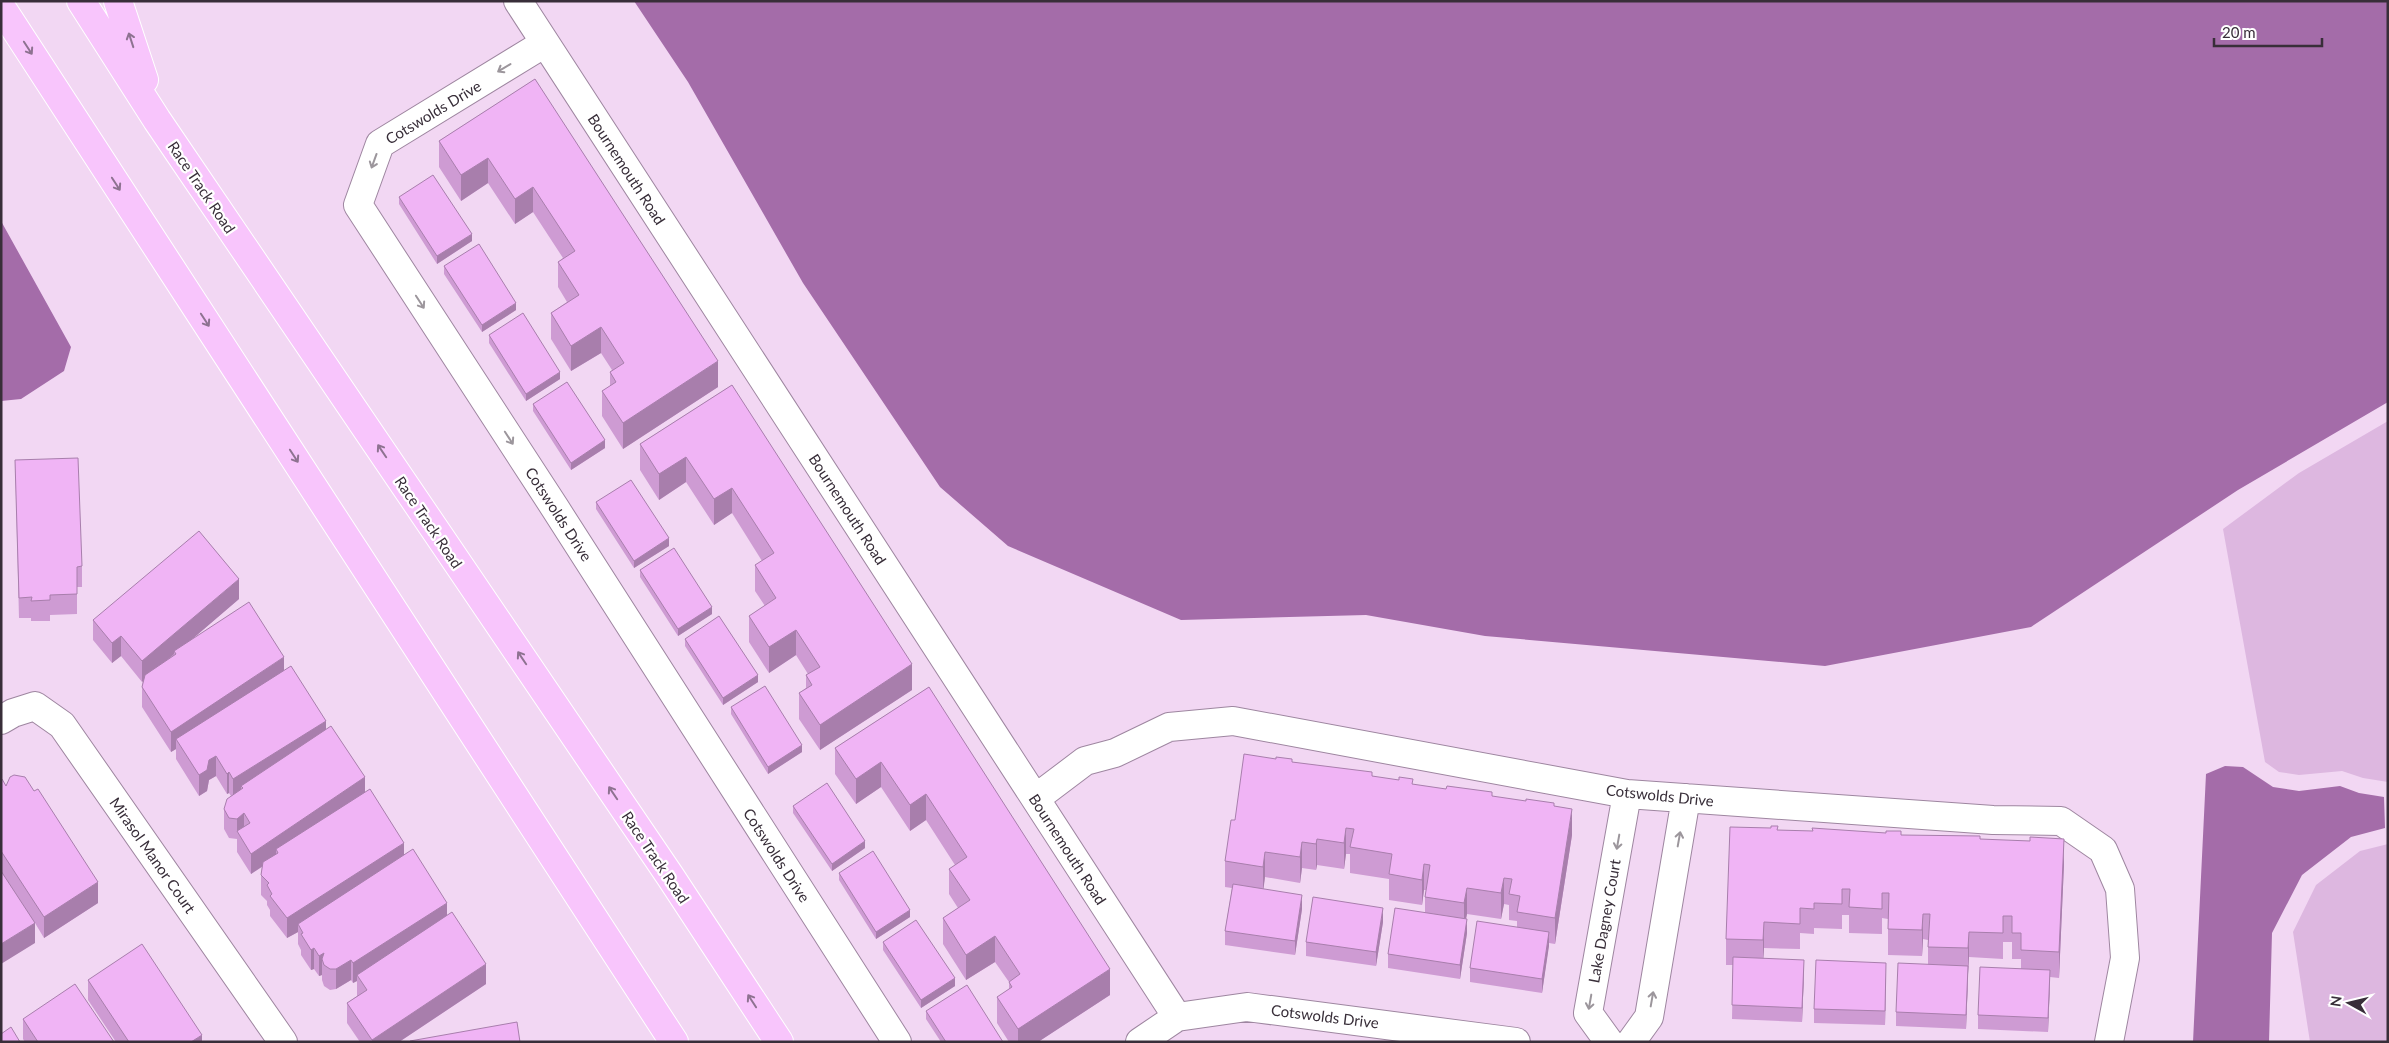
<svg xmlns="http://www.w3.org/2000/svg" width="2389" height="1043" font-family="Lato,sans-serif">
  <rect width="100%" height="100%" fill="#f2d7f3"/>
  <path fill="#ddb7e0" d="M2388 421V782L2363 778 2342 771 2299 775 2279 772 2265 762 2223 529 2299 473Z
    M2388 844V1042H2310L2293 932 2316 885 2360 851Z"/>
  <path fill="#a46ca9" d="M634 1H2388V402L2238 490 2031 627 1825 666 1485 636 1366 615 1181 620 1008 546 940 487 803 283 688 82Z
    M1 221 71 347 64 371 21 399 1 401Z
    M2225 766 2243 767 2273 787 2299 791 2340 786 2359 793 2384 797 2385 828 2351 837 2302 875 2272 933 2269 1042H2193L2206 774Z"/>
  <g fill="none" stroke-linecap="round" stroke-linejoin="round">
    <defs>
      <path id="minor" d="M518 1 1177 1017
        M545 43 380 144 358 205 555 508 897 1042
        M1 720 13 713 35 706 62 725 283 1042
        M1036 798 1085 761 1115 753 1169 727 1233 721 1627 794 1993 820 2061 821 2103 850 2120 889 2125 958 2109 1042
        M1140 1042 1177 1017 1247 1007 1516 1042
        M1609 1042 1588 1013 1627 794
        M1631 1042 1649 1017 1686 798"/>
      <path id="major" d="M81 1 157 120 670 876 779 1042
        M118 1 144 80
        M1 7 674 1042"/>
    </defs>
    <use href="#minor" stroke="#9e86a0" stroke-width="30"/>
    <use href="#major" stroke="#fff" stroke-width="30"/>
    <use href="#minor" stroke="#fff" stroke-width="28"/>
    <use href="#major" stroke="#f8c5fc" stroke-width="28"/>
  </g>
  <path fill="#ce9bd3" d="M535 79 718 387 623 449 602 416V391L610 386V372L612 370 601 353 571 371 551 339V313L567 302 558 287V262L563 258 533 212 515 224 488 183 461 201 439 167V141Z
    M399 197 472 241 437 264 399 204Z
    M444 266 516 310 482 332 444 274Z
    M489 335 560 379 526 401 489 343Z
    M732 385 912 690 820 750 799 719V693L806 688V675L808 674 796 655 769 673 749 642V616L765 606 755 591V565L762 561 732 513 714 525 686 482 659 500 640 470V444Z
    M533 404 605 448 571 470 533 411Z
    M15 460 82 566V587H77V614L50 615V621H31V618H19Z
    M596 502 669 546 634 568 596 509Z
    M640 570 712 614 678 636 640 577Z
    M239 599 191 640 284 671 326 730 404 855 447 915 486 984 399 1042H360L347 1023V1003L357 996V981L353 983 351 980 336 989 330 990 324 986 322 980V975L319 976 314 969 311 970 301 955V950L298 944V932L287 938 270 916V910L267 905V901L261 895V875L262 867 251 874 237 852V839L229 838 224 829V809L231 796 229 793 227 794 216 776 209 780 207 791 199 796 176 759V749L171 752 142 707V687L143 680 142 682 121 656 112 663 93 640V620Z
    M685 639 758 682 723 705 685 646Z
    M929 687 1110 995 1038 1042H1009L997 1023V997L1009 990V982L995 962 966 980 943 944V918L958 908 949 894V869L955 865 926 820 910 831 881 787 856 804 835 774V748Z
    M731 707 802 752 768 774 731 714Z
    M1292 762 1372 776 1413 785 1554 806 1572 835 1555 944 1549 943 1542 993 1470 982V968L1517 927V921L1509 920V905L1504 904 1501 919 1467 914 1466 919 1467 933 1460 979 1388 968V954L1425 912V897L1426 890H1424L1422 905 1389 900V879L1350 873V854H1346L1344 869 1317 865 1316 870 1302 868 1300 883 1265 877 1263 889 1302 909 1295 955 1225 945V931L1232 888 1225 887V861L1235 820Z
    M1 779 98 903 44 938 35 923V943L1 871Z
    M793 806 865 848 832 871 793 813Z
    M1778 830 1980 839 2064 864 2059 978 2050 977 2048 1032 1978 1029V1015L2021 969V959H2012V942H2003V959L1969 957 1968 974 1966 1029 1896 1026V1012L1928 965V940L1923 939 1922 956 1888 955V919L1882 918V934L1849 933V915H1842V929L1814 928V934L1800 933V949L1764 948 1763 958 1804 974 1802 1022 1732 1019 1733 965H1726V939Z
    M839 873 910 917 876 939 839 880Z
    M1383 922 1376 966 1306 956V942Z
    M883 942 955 986 921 1008 883 950Z
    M1886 978 1885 1025 1814 1023V1009Z
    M88 980 202 1042H116L88 1000Z
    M926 1011 1003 1042H941L926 1019Z
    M23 1019 114 1042H25L23 1039Z"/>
  <path fill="#a87eac" d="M488 158V183L461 201V175Z
    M533 187V212L515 224V199Z
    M472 234V241L437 264V256Z
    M516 303V310L482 332V325Z
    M601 327V353L571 371V346Z
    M718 361V387L623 449V423Z
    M560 372V379L526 401V394Z
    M605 440V448L571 470V463Z
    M686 457V482L659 500V474Z
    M732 488V513L714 525V499Z
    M669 538V546L634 568V561Z
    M239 579V599L176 653 174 651V654L142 682V661Z
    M712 607V614L678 636V629Z
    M796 630V655L769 673V647Z
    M121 636V656L112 663V643Z
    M284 657V678L176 739V749L171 752V732Z
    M912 664V690L820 750V725Z
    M758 675V682L723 705V698Z
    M326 721V742L241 786V794L233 799V779Z
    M802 745V752L768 774V767Z
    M216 756V776L209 780 207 791 199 796V775L209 760Z
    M881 762V787L856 804V779Z
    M229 772V793L227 794V774Z
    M365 777V798L276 849V857L251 874V854Z
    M926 794V820L910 831V805Z
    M1572 809V835L1555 944V918Z
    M244 813V834L237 831V819Z
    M1346 828V854L1344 869V843Z
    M1317 839V865L1316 870V844Z
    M2064 839V864L2059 978V952Z
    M865 841V848L832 871V864Z
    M1302 842V868L1300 883V857Z
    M404 843V864L298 924V932L287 938V918Z
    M1265 852V877L1263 893V867Z
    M1424 864V890L1422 905V880Z
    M1504 878V904L1501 919V893Z
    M98 882V903L44 938V917Z
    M1467 888V914L1464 928V903Z
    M1302 895V909L1295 955V941Z
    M447 903V923L357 975V981L353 983V963Z
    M1383 908V922L1376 966V952Z
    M910 910V917L876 939V932Z
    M1923 914V939L1922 956V930Z
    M1467 919V933L1460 979V965Z
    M1764 922V948L1763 966V940Z
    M35 923V943L1 964V944Z
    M1549 932V946L1542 993V979Z
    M1969 932V957L1968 974V948Z
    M995 936V962L966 980V955Z
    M314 948V969L311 970V950Z
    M324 953 322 959V975L319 976V956Z
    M351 960V980L336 989V969Z
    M1804 960V974L1802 1022V1008Z
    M1886 963V978L1885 1025V1011Z
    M486 964V984L399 1042H372V1040Z
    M1968 966V980L1966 1029V1015Z
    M1110 969V995L1038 1042H1018V1029Z
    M2050 970V984L2048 1032V1018Z
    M955 978V986L921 1008V1000Z
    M202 1035V1042H191Z"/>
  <path fill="#f0b4f5" stroke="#a87eac" d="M535 79 718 361 623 423 602 391 616 382 610 372 624 363 601 327 571 346 551 313 579 295 558 262 575 251 533 187 515 199 488 158 461 175 439 141Z
    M433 175 472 234 437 256 399 197Z
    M479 244 516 303 482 325 444 266Z
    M523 313 560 372 526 394 489 335Z
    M567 382 605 440 571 463 533 404Z
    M732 385 912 664 820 725 799 693 812 685 806 675 820 667 796 630 769 647 749 616 776 598 755 565 774 553 732 488 714 499 686 457 659 474 640 444Z
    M78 458 82 566 77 567V594L50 595V600L31 601 32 597 19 598 15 460Z
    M631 480 669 538 634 561 596 502Z
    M199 531 239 579 142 661 121 636 112 643 93 620Z
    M674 548 712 607 678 629 640 570Z
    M249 602 284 657 171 732 142 687 145 675 176 654 174 651Z
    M719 616 758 675 723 698 685 639Z
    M291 666 326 721 233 779 229 772 227 774 216 756 209 760 207 770 199 775 176 739Z
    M765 686 802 745 768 767 731 707Z
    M929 687 1110 969 1018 1029 997 997 1012 987 1009 982 1020 974 995 936 966 955 943 918 970 900 949 869 967 857 926 794 910 805 881 762 856 779 835 748Z
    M331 726 365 777 251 854 237 831 250 823 244 813 237 819 229 818 224 809 227 799 243 788 241 786Z
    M1244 754 1276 759V757L1292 759V762L1372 772V776L1399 780V777L1413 779 1412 784 1446 789 1447 786 1492 792V796L1526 801V799L1554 803V806L1572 809 1555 918 1517 912 1520 896 1509 894 1512 879 1504 878 1501 893 1467 888 1464 903 1425 897 1430 865 1424 864 1422 880 1389 874 1392 854 1350 847 1354 829 1346 828 1344 843 1317 839 1316 844 1302 842 1300 857 1265 852 1263 867 1225 861 1231 820H1235Z
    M14 775 25 777 34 791 38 789 98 882 44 917 1 851V779H2L6 786 10 777Z
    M827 783 865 841 832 864 793 806Z
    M370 789 404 843 287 918 270 896 272 894 267 885 269 883 261 875 263 862 278 853 276 849Z
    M1771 826H1778L1777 830 1813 831 1812 828 1886 833V831H1901V835L1980 836V839L2030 841V837L2064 839 2059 952 2021 950V933H2012V916H2003V933L1969 932 1968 948 1928 947 1930 914H1923L1922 930 1888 929 1889 893H1882V909L1849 907 1850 889H1842V904L1814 903V909L1800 908V924L1764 922 1763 940 1726 939 1730 827 1771 828Z
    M413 849 447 903 353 963 351 960 336 969H330L324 965 322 959 324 953 319 956 314 948 311 950 301 934 303 933 298 924Z
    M873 851 910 910 876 932 839 873Z
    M1 871 35 923 1 944Z
    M1233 884 1302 895 1295 941 1225 931Z
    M1313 897 1383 908 1376 952 1306 942Z
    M1395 908 1467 919 1460 965 1388 954Z
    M452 912 486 964 372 1040 347 1003 367 990 357 975Z
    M916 920 955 978 921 1000 883 942Z
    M1477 921 1549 932 1542 979 1470 968Z
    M142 944 202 1035 191 1042H129L88 980Z
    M1733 957 1804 960 1802 1008 1732 1005Z
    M1816 960 1886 963 1885 1011 1814 1009Z
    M1898 963 1968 966 1966 1015 1896 1012Z
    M1980 967 2050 970 2048 1018 1978 1015Z
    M75 984 114 1042H38L23 1019Z
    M967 985 1003 1042H946L926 1011Z
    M517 1022 520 1042H410V1041Z
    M11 1027 20 1042H1V1034Z"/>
  <defs><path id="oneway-shaft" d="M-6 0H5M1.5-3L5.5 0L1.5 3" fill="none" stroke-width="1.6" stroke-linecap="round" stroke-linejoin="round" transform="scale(1.25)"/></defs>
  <g stroke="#8e7291">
    <use href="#oneway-shaft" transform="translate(131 40) rotate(-108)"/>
    <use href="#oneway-shaft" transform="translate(28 48) rotate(57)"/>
    <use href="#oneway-shaft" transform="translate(116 184) rotate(57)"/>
    <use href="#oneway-shaft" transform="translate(205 320) rotate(57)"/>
    <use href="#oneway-shaft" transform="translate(382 451) rotate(-124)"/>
    <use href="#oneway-shaft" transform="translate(294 456) rotate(57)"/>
    <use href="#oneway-shaft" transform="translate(522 658) rotate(-124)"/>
    <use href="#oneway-shaft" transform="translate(613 793) rotate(-124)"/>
    <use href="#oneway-shaft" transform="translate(752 1001) rotate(-123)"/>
  </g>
  <g stroke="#9c969c">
    <use href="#oneway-shaft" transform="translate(504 68) rotate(149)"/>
    <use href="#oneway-shaft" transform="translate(374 161) rotate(110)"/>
    <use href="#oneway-shaft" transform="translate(420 302) rotate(57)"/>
    <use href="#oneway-shaft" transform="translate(509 438) rotate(57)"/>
    <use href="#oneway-shaft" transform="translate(1679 839) rotate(-80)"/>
    <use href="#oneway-shaft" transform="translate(1618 842) rotate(100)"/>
    <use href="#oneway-shaft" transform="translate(1652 999) rotate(-80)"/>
    <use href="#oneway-shaft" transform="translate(1590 1002) rotate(100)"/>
  </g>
  <g text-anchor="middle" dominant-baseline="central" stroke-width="4.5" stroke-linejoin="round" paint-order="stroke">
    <g font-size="15" fill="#382e39" stroke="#fff">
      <text transform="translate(433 112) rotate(-31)">Cotswolds Drive</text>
      <text transform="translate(627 169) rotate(57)">Bournemouth Road</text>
      <text transform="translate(202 187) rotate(56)">Race Track Road</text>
      <text transform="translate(848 509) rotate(57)">Bournemouth Road</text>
      <text transform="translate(559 514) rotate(57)">Cotswolds Drive</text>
      <text transform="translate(429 522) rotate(56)">Race Track Road</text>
      <text transform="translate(1660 795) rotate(6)">Cotswolds Drive</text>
      <text transform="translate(1068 849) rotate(57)">Bournemouth Road</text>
      <text transform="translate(153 855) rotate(55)">Mirasol Manor Court</text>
      <text transform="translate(777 855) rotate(57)">Cotswolds Drive</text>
      <text transform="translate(656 857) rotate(56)">Race Track Road</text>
      <text transform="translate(1604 921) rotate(-80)">Lake Dagney Court</text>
      <text transform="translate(1325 1016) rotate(7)">Cotswolds Drive</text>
    </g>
  </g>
  <rect width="2389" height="1043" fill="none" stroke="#382e39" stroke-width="5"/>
  <g transform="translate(2349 1003) rotate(278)" stroke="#ffffff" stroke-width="4" paint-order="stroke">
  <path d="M0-4L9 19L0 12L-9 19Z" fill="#382e39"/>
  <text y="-8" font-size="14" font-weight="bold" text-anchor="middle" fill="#382e39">N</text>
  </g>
  <path d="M2214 38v8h108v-8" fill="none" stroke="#382e39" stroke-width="2.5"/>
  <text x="2222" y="38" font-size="15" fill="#382e39" stroke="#ffffff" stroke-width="4" paint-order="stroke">20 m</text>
</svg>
